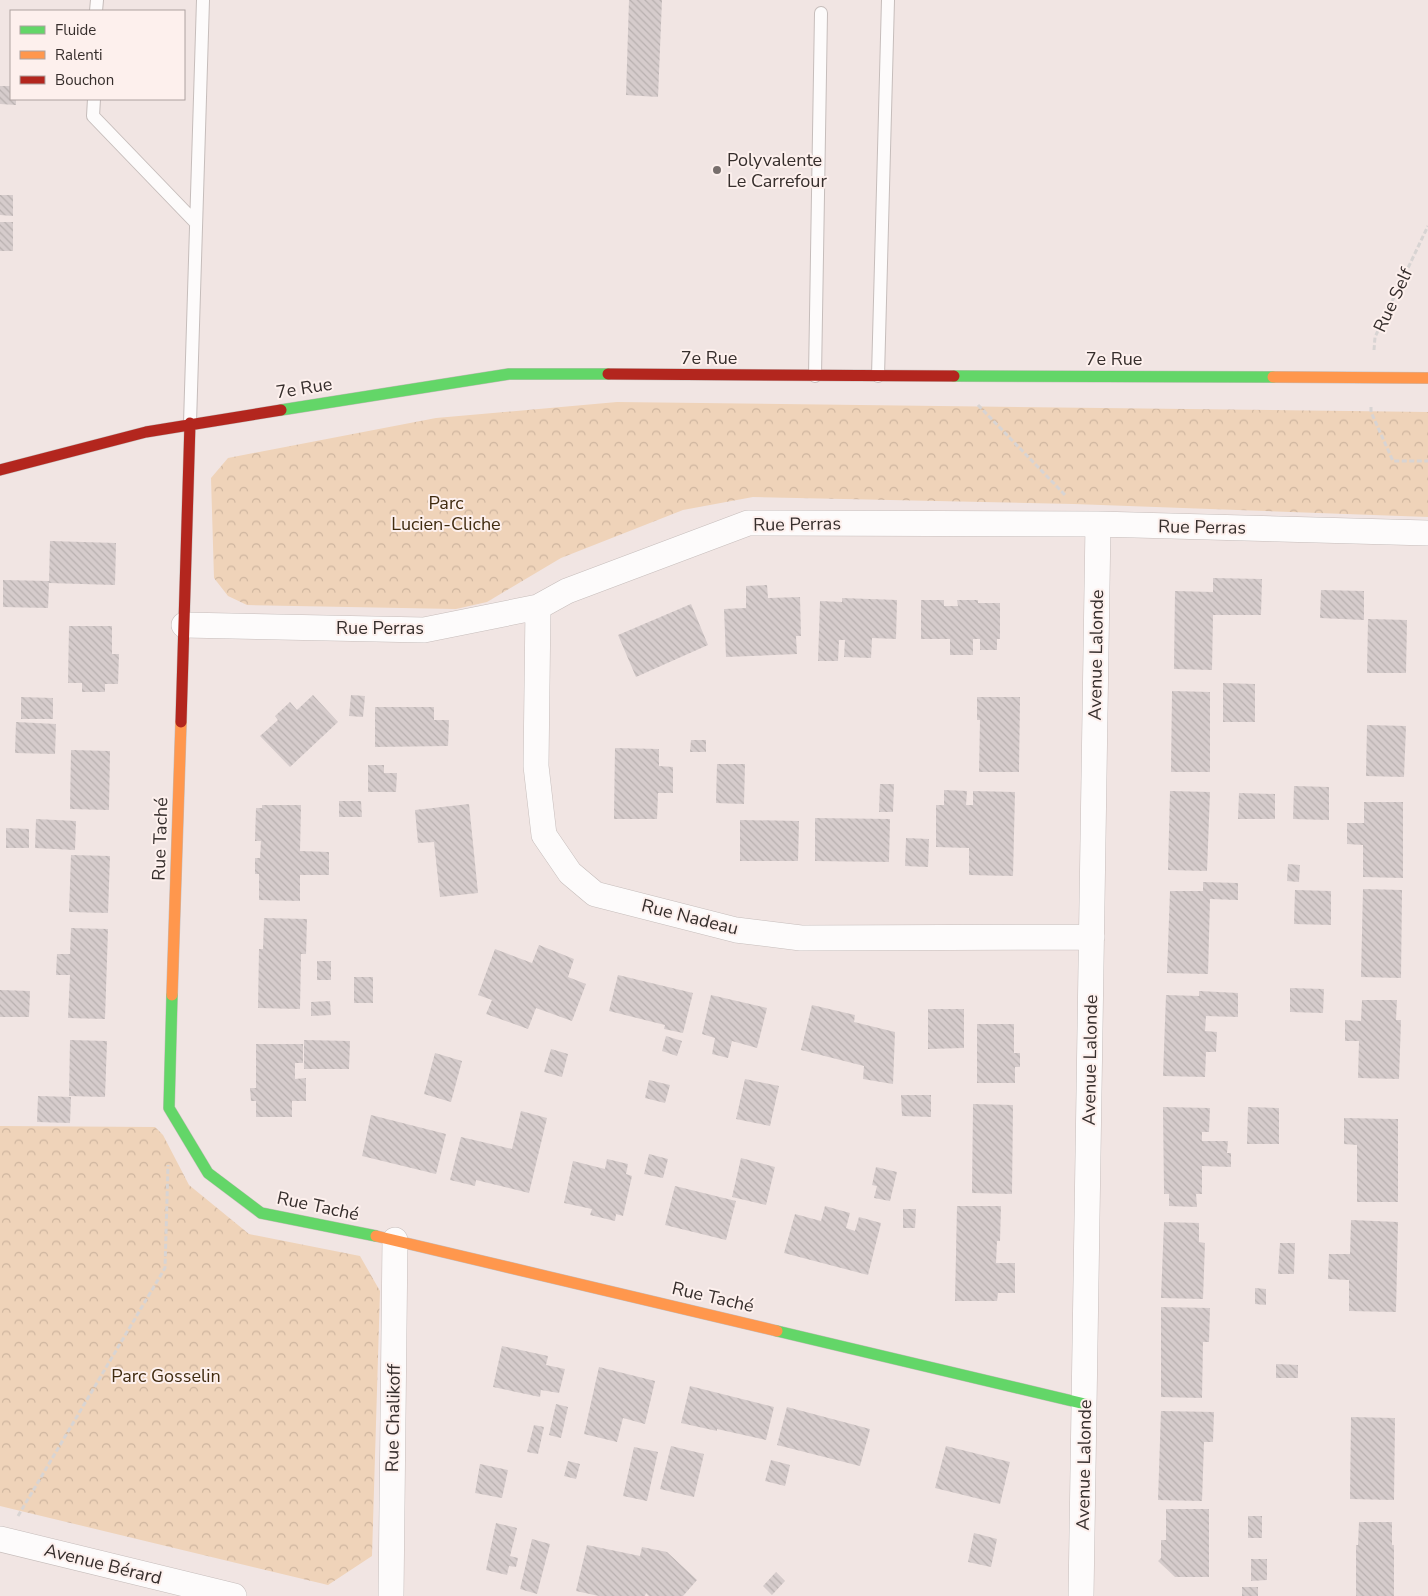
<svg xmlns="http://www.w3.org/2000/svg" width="1428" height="1596" font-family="'Nunito Sans',sans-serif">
  <defs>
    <pattern id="forest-crowns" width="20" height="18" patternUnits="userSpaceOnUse" patternTransform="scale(1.25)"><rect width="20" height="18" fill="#efd3b9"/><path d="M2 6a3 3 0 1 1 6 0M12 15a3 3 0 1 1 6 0" fill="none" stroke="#ceb59f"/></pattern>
    <pattern id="building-back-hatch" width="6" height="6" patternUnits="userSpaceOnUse" patternTransform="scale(1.25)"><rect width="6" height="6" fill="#d6cccc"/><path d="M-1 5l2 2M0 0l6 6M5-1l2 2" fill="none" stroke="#b8b0af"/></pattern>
  </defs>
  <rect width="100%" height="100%" fill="#f1e5e3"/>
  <path fill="url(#forest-crowns)" d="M617 402 1428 412V517L1074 504 753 497 683 510 561 558 487 602 456 609 247 605 228 596 214 578 211 478 228 458 436 418Z
    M0 1126 155 1127 163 1135 189 1185 249 1234 360 1256 380 1291 372 1556 328 1585 0 1506Z"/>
  <path fill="url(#building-back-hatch)" d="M629 0H662L658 97 626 95Z
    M0 86H11V99H16V105L0 104Z
    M0 195H13V216L0 215Z
    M0 222H13V251H0Z
    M50 541 116 543 115 585 49 583 48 608 3 607V580L49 581Z
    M1213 578 1262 579 1261 615H1213L1212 670 1174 669 1175 591 1213 592Z
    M767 585 768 598 800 597 801 636H796L797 654 726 657 724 609 746 608V586Z
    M1321 590 1364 591V620L1320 618Z
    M842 598 897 600 896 639 872 638 871 658 844 657 845 640H839L838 661H818L820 601 842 602Z
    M921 600H944V606H958L957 600H978V603H1000V639H997V650H980V639H973V655H950V639H921Z
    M691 604 708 645 636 677 618 635Z
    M1368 619 1407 620 1406 673H1367Z
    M69 626H112V654H119L118 684H105V692H82V683H68Z
    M1223 683 1255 684V722H1223Z
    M1172 691 1210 692V772H1171Z
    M313 695 338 722 290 767 260 736 278 720 275 716 290 702 297 710Z
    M351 695 365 696 363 717 349 716Z
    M21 697 53 698V719H21Z
    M977 697H1020L1019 772H979L980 720H977Z
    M375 707H434V720H449L448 746 375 747Z
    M16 722 56 724 55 754 15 753Z
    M1367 725 1406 726 1404 777 1366 776Z
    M691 740H706V752H690Z
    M615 748 659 749V766L673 767V793H658L657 819H614Z
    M71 750 110 751 109 810 70 809Z
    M717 764H745L744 804 716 803Z
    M368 765H384V773H397L396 792H368Z
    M880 784H894L893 812H879Z
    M1294 786 1329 787V820L1293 819Z
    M944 790 967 791 966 805H973V791L1015 792 1013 876 969 875V848L936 847V805H944Z
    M1170 791 1210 792 1207 871 1168 870Z
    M1239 793 1275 794V819H1238Z
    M339 801H361L362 817H339Z
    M1364 802H1403V878L1363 877V845L1347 844V823H1364Z
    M469 804 478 893 440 897 434 842 418 843 415 810Z
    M262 805H301L300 851 329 852V875H300V901L259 900V874H255V858H260L261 841H255L256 808H262Z
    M815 818 890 819 889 862 815 861Z
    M36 819 76 821 75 850 35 848Z
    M740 820 799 821 798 861H740Z
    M6 828 29 829V848H6Z
    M906 838 929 839 928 867 905 866Z
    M71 855 110 856 108 913 69 912Z
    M1288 864 1300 865 1299 882 1287 881Z
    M1203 882 1238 883V900L1210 899 1208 974 1167 973 1170 891H1203Z
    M1363 889 1402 890 1401 978 1361 977Z
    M1295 890 1331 891V925L1294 924Z
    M264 918 307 919 306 954H301L300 1009 258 1008 259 949H263Z
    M71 928 108 929 105 1019 68 1018 70 975H56L57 954H70Z
    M539 945 574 959 568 977 586 984 572 1021 536 1008 528 1029 486 1014 492 1000 478 995 495 949 532 963Z
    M317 961H331V980H317Z
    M618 975 693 993 683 1033 664 1029 665 1025 609 1011Z
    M354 977H373V1003H354Z
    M1290 988 1324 989 1323 1013 1290 1012Z
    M0 990 30 991 29 1017H0Z
    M1199 991 1238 993V1017L1206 1016 1205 1031 1217 1032 1216 1052H1206L1205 1077 1163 1076 1166 995 1199 996Z
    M711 995 767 1008 757 1048 732 1041 728 1058 712 1054 715 1038 702 1034Z
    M1362 1000H1397L1396 1020H1401L1399 1079 1358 1078 1359 1041H1345V1020L1361 1021Z
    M330 1001 331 1015 311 1016V1002Z
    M812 1005 855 1015 854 1022 895 1032 893 1084 863 1079 864 1066 801 1050Z
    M928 1009H964V1048L928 1049Z
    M977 1024H1014V1053H1020V1067H1015V1083H977Z
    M666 1036 682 1041 677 1056 662 1051Z
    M70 1040 107 1041 105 1097 69 1096Z
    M304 1040 350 1041 349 1069H304Z
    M256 1044H303V1063H295V1079L306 1078V1101H292V1117H256V1101H251L250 1088H256Z
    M551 1049 568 1054 562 1077 544 1072Z
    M435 1053 462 1061 451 1102 424 1094Z
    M745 1079 779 1086 770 1126 736 1119Z
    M649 1080 670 1085 665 1103 645 1098Z
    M901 1095H931V1117L902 1116Z
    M38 1096 71 1097 70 1123 37 1122Z
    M973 1104 1013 1105 1012 1194 972 1193Z
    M1163 1107 1210 1108 1209 1132H1202V1141H1228L1227 1153H1231V1167L1202 1166V1194H1196L1197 1207 1169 1206V1194H1164Z
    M1248 1107 1279 1108V1144H1247Z
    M521 1111 547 1118 529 1193 476 1180 475 1186 450 1180 461 1137 512 1149Z
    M371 1115 446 1134 436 1174 362 1156Z
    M1344 1118 1398 1119V1202H1357V1145L1344 1144Z
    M649 1154 668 1159 663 1178 644 1174Z
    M741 1158 775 1167 766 1205 732 1197Z
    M607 1159 628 1164 626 1174 632 1176 623 1216 616 1214 615 1221 590 1215 592 1209 564 1203 573 1161 605 1169Z
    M876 1167 897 1172 890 1201 874 1198 877 1186 872 1185Z
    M675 1186 736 1201 726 1240 665 1225Z
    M825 1206 850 1213 846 1228 855 1231 859 1217 881 1223 868 1275 784 1253 795 1214 821 1221Z
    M957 1206H1001L1000 1241H997L996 1263H1015V1293H998L997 1301H955Z
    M903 1209H916L915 1228H903Z
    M1351 1220 1398 1222 1396 1312 1349 1311V1280L1328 1279 1329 1254H1350Z
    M1164 1222 1199 1223V1242L1205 1243 1203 1299 1161 1298Z
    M1280 1243H1295L1294 1274H1278Z
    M1255 1288 1266 1289V1305L1255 1304Z
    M1161 1307 1210 1308 1209 1342H1203L1202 1398 1161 1397Z
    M502 1346 548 1356 546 1365 565 1369 559 1393 541 1390 540 1397 493 1387Z
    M1276 1364 1298 1365V1378H1276Z
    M599 1367 655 1381 645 1424 623 1418 617 1442 584 1434Z
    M690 1386 774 1407 766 1440 717 1429V1431L681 1423Z
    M556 1404 568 1407 561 1438 549 1435Z
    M787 1407 870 1429 860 1466 777 1445Z
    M1161 1411 1214 1412 1213 1442H1204L1202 1501 1158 1500Z
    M1351 1417 1395 1418 1394 1500 1350 1499Z
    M534 1425 544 1427 538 1454 527 1452Z
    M671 1446 704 1454 694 1497 660 1489Z
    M946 1446 1010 1462 1000 1504 935 1488Z
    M634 1447 658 1452 647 1501 623 1496Z
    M771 1460 790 1465 785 1486 765 1481Z
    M568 1461 580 1464 576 1479 564 1476Z
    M480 1464 508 1470 502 1498 475 1493Z
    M1166 1509H1209V1577H1175L1158 1561 1161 1558V1540H1166Z
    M1248 1516H1262V1538H1248Z
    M1359 1522H1392V1545H1394V1596H1356V1545H1358Z
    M496 1523 517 1528 510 1556 518 1558 516 1567 509 1566 507 1575 486 1570Z
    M974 1533 997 1539 991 1567 968 1562Z
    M532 1539 550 1544 537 1594 520 1589Z
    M587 1545 640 1556 642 1547 667 1552 697 1580 683 1596H649L646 1593 645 1596H599L576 1591Z
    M1251 1559H1267V1580L1251 1581Z
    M776 1572 785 1581 772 1595 763 1586Z
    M1242 1587H1258V1596H1242Z"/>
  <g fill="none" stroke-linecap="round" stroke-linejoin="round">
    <defs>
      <path id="lane" d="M96 11 97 0
        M94 99 93 116 196 223
        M815 376 821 13
        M878 376 888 0
        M190 423 203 0"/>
      <path id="street" d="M538 607 536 766 544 835 570 873 595 894 736 930 801 938 1092 937
        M184 625 424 630 538 607 567 591 748 523 1098 524 1428 533
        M0 1539 234 1596
        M391 1596 395 1240
        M1081 1596 1098 524"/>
      <path id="fast" d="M954 376 1273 377
        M281 410 509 374H608
        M172 995 169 1108 208 1173 261 1213 376 1236
        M777 1331 1085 1404"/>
      <path id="slow" d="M1273 377 1428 378
        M172 995 181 722
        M376 1236 777 1331"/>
      <path id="jam" d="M608 374 954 376
        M0 470 146 432 281 410
        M181 722 190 423"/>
    </defs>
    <use href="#lane" stroke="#c6bdbb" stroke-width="14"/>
    <use href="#street" stroke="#c6bdbb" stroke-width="26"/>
    <use href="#fast" stroke="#c6bdbb" stroke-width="12"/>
    <use href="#slow" stroke="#c6bdbb" stroke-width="12"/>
    <use href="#jam" stroke="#c6bdbb" stroke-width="12"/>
    <path stroke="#d8d4d3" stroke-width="3" stroke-dasharray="5 2.5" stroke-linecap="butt" d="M1374 350 1375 337 1428 226
      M978 405 1066 496
      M1371 407V412L1393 461H1428
      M18 1516 165 1268 168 1165"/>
    <use href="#lane" stroke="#fdfbfb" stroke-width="12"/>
    <use href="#street" stroke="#fdfbfb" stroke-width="25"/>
    <use href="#fast" stroke="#63d668" stroke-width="11"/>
    <use href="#slow" stroke="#ff974d" stroke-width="11"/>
    <use href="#jam" stroke="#b3261e" stroke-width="11"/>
  </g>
  <circle fill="#776e6c" stroke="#fdf0ed" stroke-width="2" cx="717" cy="170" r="5"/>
  <g text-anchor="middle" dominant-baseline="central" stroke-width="4" stroke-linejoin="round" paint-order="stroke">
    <g font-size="18" fill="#362e2c" stroke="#fdf0ed" text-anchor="start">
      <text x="727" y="160">Polyvalente<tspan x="727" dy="21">Le Carrefour</tspan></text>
    </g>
    <g font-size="18" fill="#362e2c" stroke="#fdf0ed">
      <text transform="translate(1393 300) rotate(-65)">Rue Self</text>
      <text x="709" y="358">7e Rue</text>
      <text x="1114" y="359">7e Rue</text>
      <text transform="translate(304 388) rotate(-9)">7e Rue</text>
      <text transform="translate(797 524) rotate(-1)">Rue Perras</text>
      <text transform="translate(1202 527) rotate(1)">Rue Perras</text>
      <text x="380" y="628">Rue Perras</text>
      <text transform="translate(1096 655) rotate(-89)">Avenue Lalonde</text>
      <text transform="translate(160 839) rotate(-88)">Rue Taché</text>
      <text transform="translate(690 917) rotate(14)">Rue Nadeau</text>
      <text transform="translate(1090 1060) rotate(-89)">Avenue Lalonde</text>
      <text transform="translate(318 1206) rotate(12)">Rue Taché</text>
      <text transform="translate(713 1297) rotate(13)">Rue Taché</text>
      <text transform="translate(393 1418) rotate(-89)">Rue Chalikoff</text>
      <text transform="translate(1084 1465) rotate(-89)">Avenue Lalonde</text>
      <text transform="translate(103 1564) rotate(14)">Avenue Bérard</text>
    </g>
    <g font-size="18" fill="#402b10" stroke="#fdf0ed">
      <text x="446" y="503">Parc<tspan x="446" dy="21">Lucien-Cliche</tspan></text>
      <text x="166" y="1376">Parc Gosselin</text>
    </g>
  </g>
  <rect x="10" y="10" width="175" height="90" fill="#fdf0ed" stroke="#ada2a0"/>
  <rect x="20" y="26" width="25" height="8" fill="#63d668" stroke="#ada2a0"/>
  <text x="55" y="35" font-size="15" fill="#362e2c">Fluide</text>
  <rect x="20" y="51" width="25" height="8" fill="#ff974d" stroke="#ada2a0"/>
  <text x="55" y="60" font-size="15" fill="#362e2c">Ralenti</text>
  <rect x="20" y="76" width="25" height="8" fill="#b3261e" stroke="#ada2a0"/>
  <text x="55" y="85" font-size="15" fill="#362e2c">Bouchon</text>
</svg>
